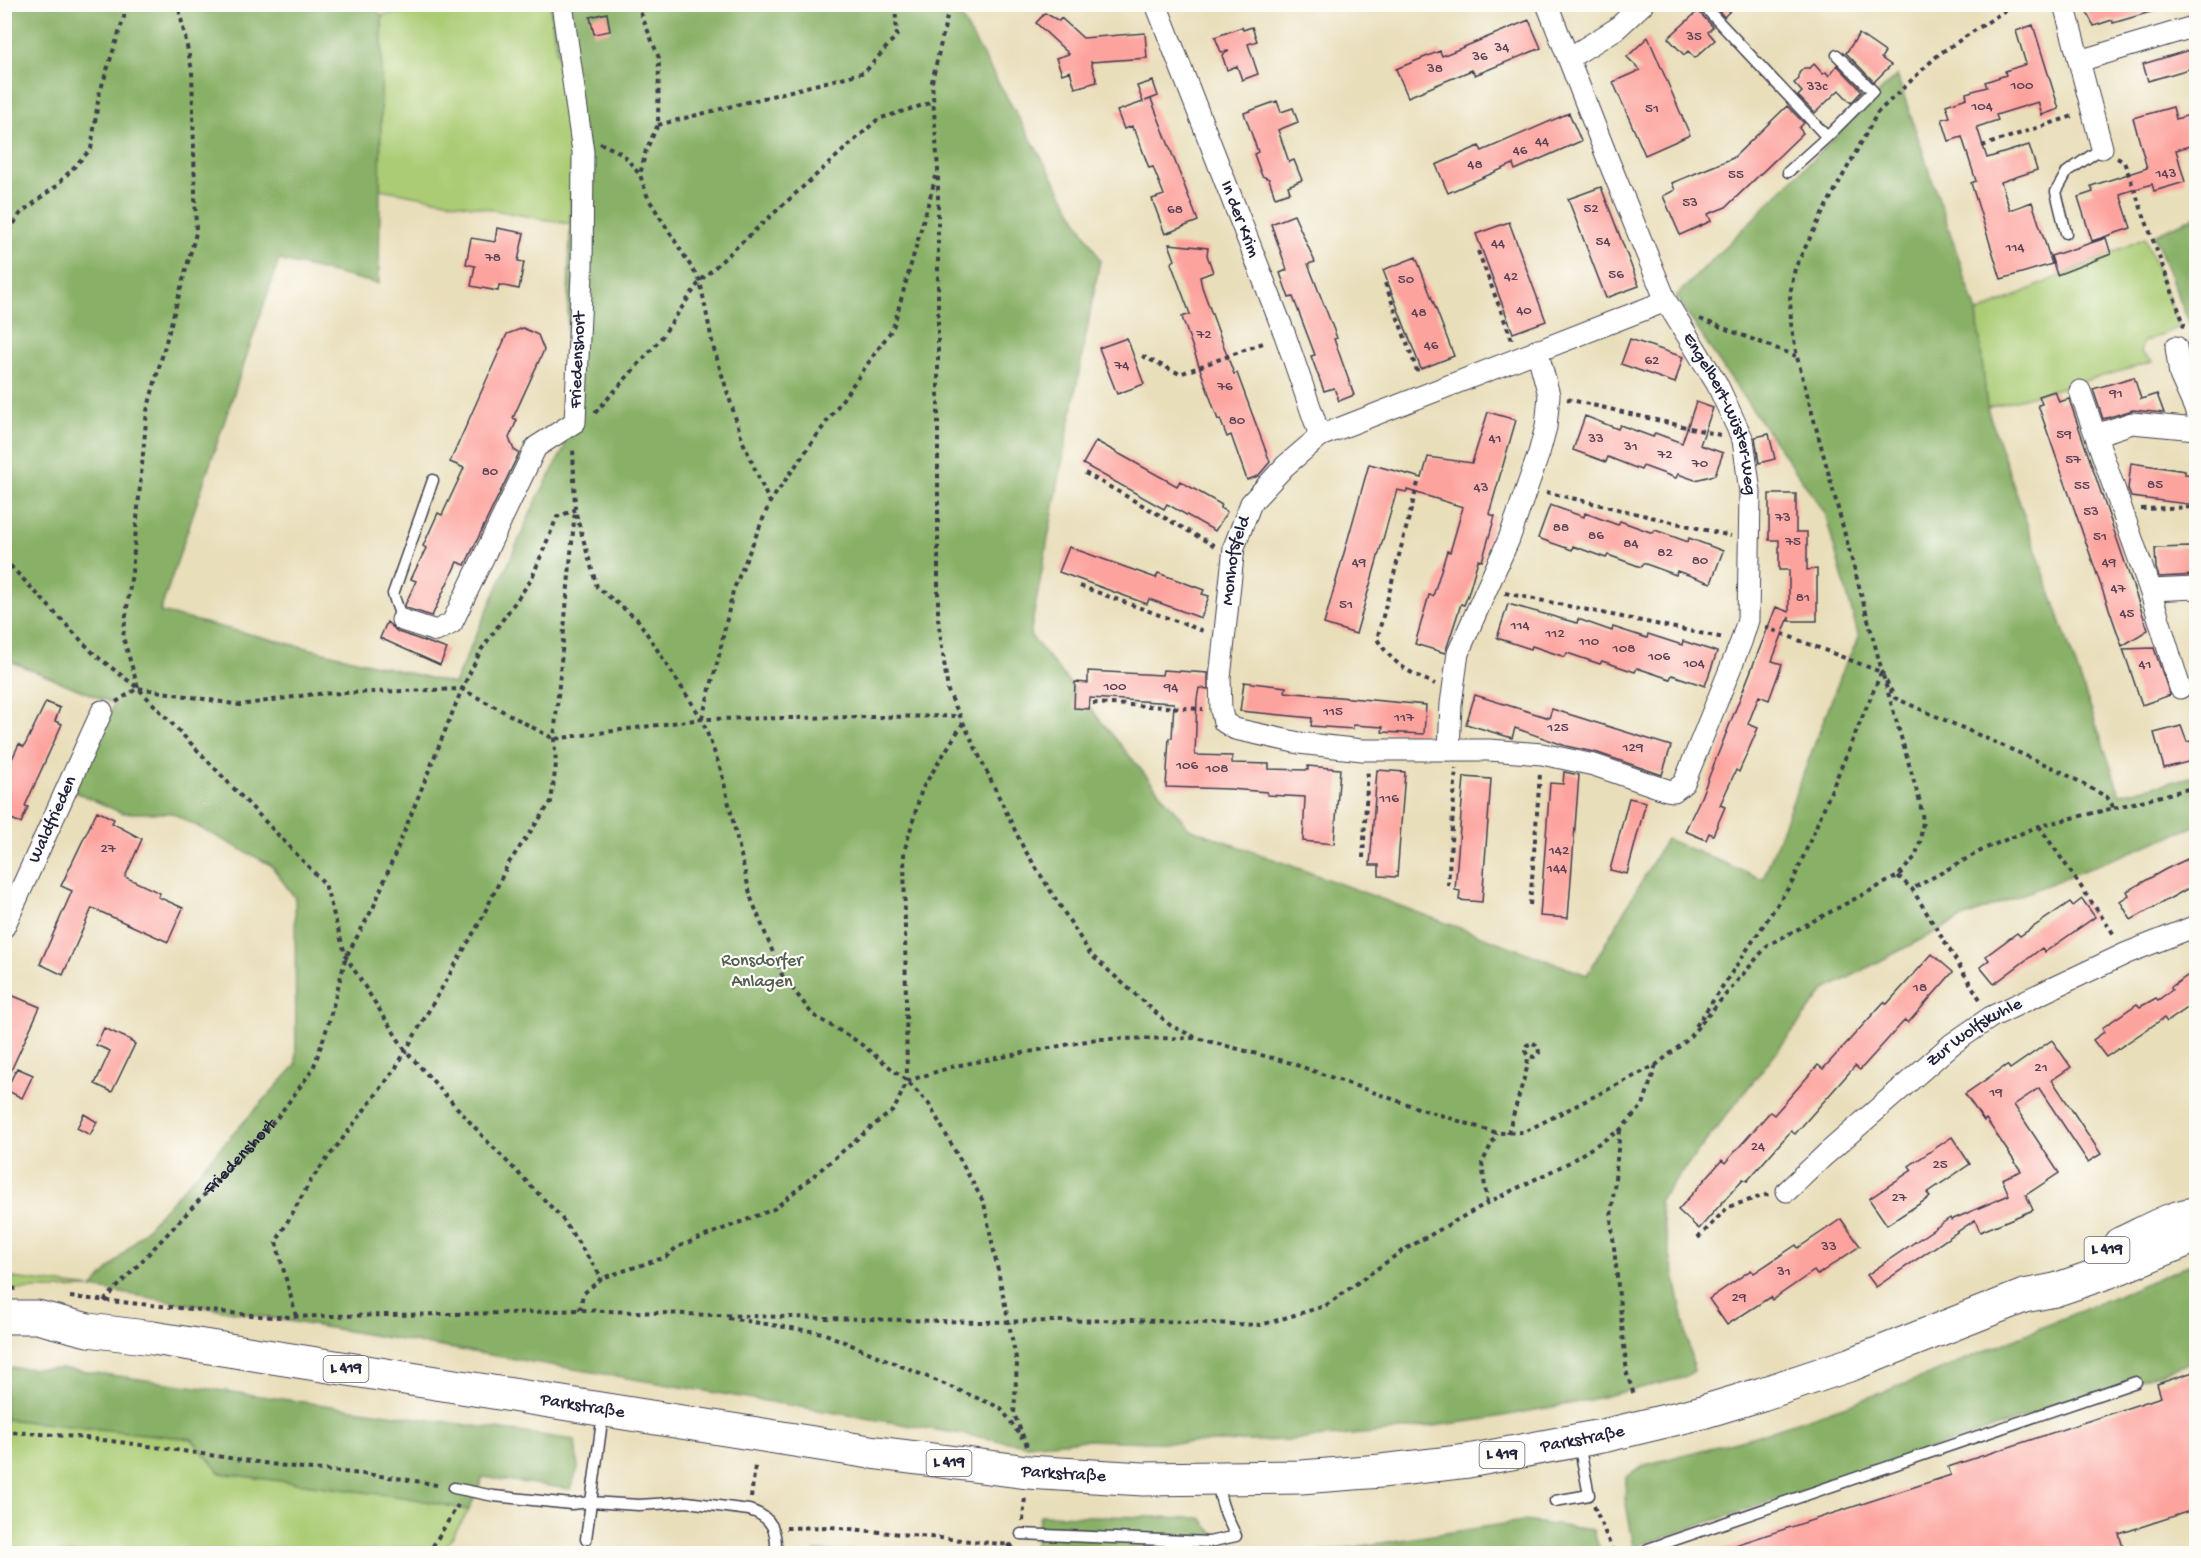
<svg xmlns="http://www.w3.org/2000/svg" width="2201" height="1558" font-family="'Gochi Hand',sans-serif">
  <rect width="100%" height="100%" fill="#fdfcf7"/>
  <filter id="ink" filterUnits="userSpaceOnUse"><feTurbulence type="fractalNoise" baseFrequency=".0167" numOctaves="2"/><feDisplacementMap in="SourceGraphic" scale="12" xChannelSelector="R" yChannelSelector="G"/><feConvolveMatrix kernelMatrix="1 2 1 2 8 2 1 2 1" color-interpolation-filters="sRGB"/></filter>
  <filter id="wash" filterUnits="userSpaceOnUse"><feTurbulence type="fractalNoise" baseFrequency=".008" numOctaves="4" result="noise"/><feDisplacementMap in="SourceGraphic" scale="24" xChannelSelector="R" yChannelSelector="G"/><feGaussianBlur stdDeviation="1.35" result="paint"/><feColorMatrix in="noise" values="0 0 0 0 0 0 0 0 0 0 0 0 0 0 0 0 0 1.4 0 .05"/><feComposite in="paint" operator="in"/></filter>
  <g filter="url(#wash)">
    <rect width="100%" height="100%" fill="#e9deba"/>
    <path fill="#abcc74" stroke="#667758" stroke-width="1.5" d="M464 4 550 5 572 161 570 224 380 189 382 15Z
      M2145 238 2180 327 2143 342 2140 352 2153 362 1987 408 1977 313Z
      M5 1277 92 1288 5 1290Z
      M5 1419 192 1439 220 1473 410 1498 469 1510 442 1553 5 1554Z"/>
    <path fill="#88b066" stroke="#556950" stroke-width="1.5" d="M367 4 382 15 379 284 279 260 160 612 454 684 538 497 564 449 572 161 550 5H954L1100 260 1030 635 1189 828 1587 975 1666 839 1763 879 1846 662 1859 638 1825 513 1723 368 1676 296 1897 75 1977 313 1987 408 2120 794 2196 776V826L1958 920 1825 990 1659 1201 1694 1371 1683 1378 1580 1402 1487 1419 1386 1432 1291 1440 1186 1443 1086 1440 1026 1445 92 1288 296 1065 295 898 271 865 172 813H122L73 791 114 704 5 659 4 5Z
      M2196 216V390L2188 372 2192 331 2154 235Z
      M2196 1262V1361L1634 1547 1625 1499 1626 1477 1645 1465 1755 1436 1867 1398 1931 1374Z
      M5 1368 68 1369 575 1440 578 1469 570 1489 483 1477 469 1510 410 1498 220 1473 192 1439 5 1419Z
      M1040 1515 1201 1518 1229 1553 814 1554 815 1551 1033 1552Z
      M1523 1521 1593 1530 1601 1553H1317Z"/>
    <g id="blocks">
      <path fill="#fda39e" d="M1713 4H1737L1724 17Z
        M2094 4H2161V9L2113 23 2112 20 2094 26 2085 9Z
        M1698 11 1713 27 1708 32 1715 40 1695 58 1688 51 1684 55 1668 38Z
        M607 13 610 31 594 34 590 17Z
        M1045 13 1059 21 1061 18 1083 38 1145 33 1147 58 1091 62 1097 82 1075 88 1070 71 1062 74 1056 58 1069 54 1036 23Z
        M1529 20 1541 48 1475 75 1472 70 1408 97 1396 69 1440 51 1442 56Z
        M2033 25 2059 109 2042 115 2038 102 1996 115 1998 120 1977 127 1987 158 2029 145 2037 170 2001 182 2010 210 2032 202 2052 264 2001 279 1971 183 1976 181 1962 137 1949 141 1942 119 1950 117 1946 105 1967 98 1966 93 1987 87 1985 82 2006 75 2005 71 2026 64 2016 31Z
        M1242 27 1243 30 1252 27 1257 41 1248 44 1258 74 1242 80 1237 66 1227 70 1222 55 1229 51 1221 52 1215 37Z
        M1859 34 1885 52 1881 58 1891 65 1874 82 1846 53Z
        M1648 37 1690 135 1645 155 1613 82 1640 70 1627 57Z
        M2196 48V67L2148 81 2143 64Z
        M1814 64 1823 74 1826 72 1829 76 1837 65 1862 91 1851 103 1839 90 1815 113 1798 96 1802 92 1794 83 1799 79V73L1804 68H1810Z
        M1153 81 1158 96 1145 101 1151 99 1198 221 1165 234 1152 199 1164 195 1153 167 1149 168 1135 130H1133L1132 126 1124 129 1117 111 1143 102 1137 86Z
        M1277 101 1281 112 1293 108 1298 122 1278 130 1289 162 1294 160 1302 180 1288 186 1290 192 1275 197 1269 179 1262 176 1254 154 1258 152 1244 113Z
        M1787 106 1804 123 1799 128 1803 133 1726 207 1708 214 1711 221 1680 235 1663 196 1675 190 1672 183 1733 158Z
        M2173 107 2176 119 2196 113V144L2176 150 2185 182 2154 191 2152 184 2120 194 2131 228 2092 241 2078 197 2093 192 2091 186 2147 168 2133 118Z
        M1569 113 1581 141 1515 170 1513 164 1448 193 1436 165 1479 146 1482 151Z
        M1601 187 1639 286 1606 298 1568 199Z
        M1294 215 1315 262 1308 264 1337 338 1334 339 1354 395 1339 401 1334 388 1324 391 1311 356 1315 355 1293 297 1289 298 1280 273 1287 270 1271 224Z
        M1509 222 1546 321 1513 333 1476 234Z
        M497 228 524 233 518 261 524 262 519 289 499 285 498 291 471 286 475 266 466 264 471 238 495 242Z
        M2106 238 2111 254 2057 275 2051 256Z
        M1169 244 1208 248 1207 255 1213 272 1200 277 1202 287 1234 374 1237 373 1270 462 1258 476 1247 480 1231 435 1227 437 1220 419 1218 420 1182 317 1190 314 1171 263 1175 260Z
        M1416 257 1454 356 1421 369 1383 270Z
        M523 328 538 335 544 350 513 418 517 420 509 438 514 450 519 453 465 565 457 562 432 616 406 608 405 605 416 581 411 579 426 548 423 546 438 513 442 515 464 468 450 462 507 334Z
        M1127 338 1144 384 1117 394 1099 348Z
        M1630 339 1683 357 1675 383 1621 364Z
        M2134 377 2141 399 2157 394 2164 413 2133 410 2103 419 2093 389Z
        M2055 391 2059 402 2069 399 2148 630 2122 646 2038 405 2042 404 2039 396Z
        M1696 402 1713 408 1700 445 1723 453 1715 475 1695 480 1678 474 1676 478 1643 466 1641 470 1608 457 1606 462 1573 450 1585 416 1618 429 1620 425 1653 437 1655 433 1682 443Z
        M1488 412 1516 420 1489 514 1495 516 1485 551 1482 561 1478 560 1468 595 1464 605 1461 604 1445 653 1415 644 1429 595 1433 596 1447 551 1450 552 1463 507 1407 490 1406 492 1397 490 1356 634 1324 624 1369 464 1422 478 1428 457 1472 463Z
        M1769 434 1775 459 1759 463 1755 437Z
        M1096 441 1177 486 1180 481 1222 505 1220 508 1227 512 1215 531 1167 504 1164 509 1083 464Z
        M2131 463 2185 471V474L2196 475V505L2131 497 2128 489Z
        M1769 494H1796V532H1807V570L1817 569V621H1789V617L1772 661 1782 664 1769 700 1759 696 1748 724 1758 728 1739 772 1736 770 1720 805 1725 807 1713 835 1709 833 1706 840 1685 831 1701 797 1776 607 1789 612V570H1779V540H1769Z
        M1550 505 1584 517 1585 513 1618 525 1620 521 1653 533 1655 530 1688 542 1689 538 1723 551 1711 583 1677 571 1676 575 1643 563 1641 567 1608 555 1606 558 1573 546 1572 550 1538 538Z
        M1069 547 1156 578 1158 573 1204 590 1202 594 1209 596 1201 618 1149 599 1147 604 1059 572Z
        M2191 547 2196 548V575L2159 577 2156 568 2155 548Z
        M1508 604 1577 623 1578 619 1612 631 1613 627 1647 638 1648 634 1682 645 1683 641 1717 652 1705 686 1672 675 1670 679 1637 668 1635 672 1602 661 1600 664 1567 653 1565 657 1532 646 1531 649 1497 638Z
        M387 622 398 632 447 649 440 665 380 638Z
        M2154 648 2170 695 2142 705 2123 649Z
        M1163 670 1208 673V689L1199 688 1197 699 1195 755 1232 756V763L1269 764V769L1308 770V766L1340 769 1334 844 1303 841 1305 797 1267 795V792L1230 789 1166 787 1169 738H1172L1174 703 1090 698 1089 709 1074 708 1075 682 1088 683V671L1162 675Z
        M1244 682 1286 687 1285 692 1426 705 1424 734 1382 732 1383 727 1353 725V729L1311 726 1312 718 1240 711Z
        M1475 695 1549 718 1552 709 1671 746 1662 775 1598 753 1566 746 1515 728 1512 738 1466 724Z
        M46 702 60 708 55 721 62 724 25 806 28 807 21 823 4 816V776L19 744 24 747Z
        M2181 726 2187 742 2196 739V760L2164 768 2154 733Z
        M1377 770 1405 772 1397 877 1379 876V865H1370Z
        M1564 772 1579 775 1568 918 1540 916 1550 783 1563 784Z
        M1464 777 1491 779 1482 902 1459 900 1460 891 1455 890Z
        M1629 798 1646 802 1627 874 1610 870Z
        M97 811 114 819 112 823 142 839 125 877 160 893 158 897 183 908 168 942 92 908 63 975 40 964 72 891 61 886Z
        M2196 855V884L2131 920 2120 901 2129 895 2127 891 2166 869Z
        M2082 899 2095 917 2045 952 2042 948 1994 984 1980 967 1989 960 1986 956 2017 933 2020 936 2070 902 2073 906Z
        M1932 954 1953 972 1908 1023 1905 1020 1860 1070 1855 1066 1795 1134 1791 1131 1747 1181 1743 1179 1699 1229 1678 1210 1722 1160 1725 1163 1770 1112 1774 1115 1818 1065 1823 1069 1884 1002 1887 1004Z
        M2196 970V1002L2167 1022 2164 1018 2106 1057 2093 1040 2104 1032 2102 1028 2137 1004 2140 1007 2156 998 2158 1000 2172 990 2171 987Z
        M4 992 40 1007 4 1086Z
        M104 1028 131 1040 130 1041 135 1044 112 1092 95 1084 110 1051 96 1045Z
        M2052 1040 2071 1067 2052 1080 2101 1154 2088 1162 2039 1088 2014 1105 2059 1173 2026 1195 2033 1210 1980 1232 1975 1220 1876 1287 1867 1275 1950 1218 1951 1220 2009 1195 2002 1179 2021 1171 1986 1119 1984 1121 1965 1094 2007 1065 2010 1069Z
        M17 1068 33 1075 22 1098 6 1090Z
        M84 1114 97 1122 90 1135 77 1128Z
        M1952 1137 1970 1164 1927 1193 1930 1197 1887 1225 1869 1199 1912 1170 1909 1166Z
        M1841 1219 1860 1246 1817 1275 1814 1271 1772 1300 1770 1297 1727 1325 1709 1299 1751 1270 1754 1273 1796 1245 1798 1248Z
        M2196 1371V1509L2119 1534 2125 1554H1721L1720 1550 1951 1475 1948 1467 2161 1397 2157 1384Z"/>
    </g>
  </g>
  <g filter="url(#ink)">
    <use href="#blocks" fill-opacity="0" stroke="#403e4e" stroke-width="1.5"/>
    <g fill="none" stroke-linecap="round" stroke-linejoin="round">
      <defs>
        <path id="service" d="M1702 4 1827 137
          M1788 172 1827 137 1873 91 1837 55
          M2066 233 2056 192 2067 172 2102 148
          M402 620 393 594 433 480
          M454 1488 494 1496 571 1504 591 1502 639 1505 687 1502 749 1510C773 1517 777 1531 776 1554
          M1555 1501 1589 1495 1579 1444
          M1021 1534 1209 1542 1236 1536C1227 1518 1219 1501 1218 1481
          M586 1539 603 1414
          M1650 1554 1648 1549 2136 1382"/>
        <g id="minor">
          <path id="s2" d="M1156 4 1285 335 1320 436"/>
          <path id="s3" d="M1547 4 1609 162 1666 301 1717 384 1743 440 1750 492 1748 620 1741 642 1684 783 1674 791 1667 790 1594 765 1542 754 1489 750H1362L1299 743 1235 729 1224 722 1221 710 1220 678 1234 547 1251 503 1285 466 1320 436 1666 301"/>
          <path d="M2064 4 2102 148"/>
          <path d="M1569 58 1616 29 1643 4"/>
          <path d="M2079 61 2196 26"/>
          <path d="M2176 347 2180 375 2196 411"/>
          <path d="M2080 391 2150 590 2180 688"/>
          <path d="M2096 435 2132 423 2196 429"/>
          <path d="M2150 590 2196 588"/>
          <path id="s4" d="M402 620 436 631 452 623 536 447 575 422 582 274 583 152 562 4"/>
          <path d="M1449 750 1451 704 1458 653 1509 539 1539 453 1546 427 1549 395 1537 350"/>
          <path id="s5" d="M4 927 102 711"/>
          <path id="s6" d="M1787 1191 1825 1155 1952 1044 1991 1017 2127 953 2196 926"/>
        </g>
        <g id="primary">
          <path d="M2120 1244C2141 1235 2173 1215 2196 1214"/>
          <path id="s7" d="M4 1317H37L88 1330 153 1338 870 1452 1027 1472 1143 1479 1301 1477 1381 1471 1468 1461 1607 1435 1699 1413 1762 1394 1852 1364 2024 1296 2055 1290 2116 1269 2196 1236"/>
        </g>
      </defs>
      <use href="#service" stroke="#403e4e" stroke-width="13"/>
      <use href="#minor" stroke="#403e4e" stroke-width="23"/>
      <use href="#primary" stroke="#403e4e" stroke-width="35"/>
      <g stroke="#403e4e" stroke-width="4" stroke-dasharray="4.5 4.5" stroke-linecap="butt">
        <path d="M637 4 659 58 658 125 646 150 640 175 648 198 700 281 713 346 743 442 769 501"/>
        <path d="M949 8 932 82 938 170V618L948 691 1023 847 1091 955 1171 1026 1197 1038 1291 1063 1415 1107 1497 1133 1524 1132 1656 1065 1686 1041 1768 945 1898 876 1915 857 1920 842 1923 821 1920 802 1882 672"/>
        <path d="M949 8 959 4"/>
        <path d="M658 125 865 72 897 35 895 4"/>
        <path d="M600 143 623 154 640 175"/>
        <path d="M1982 146 2073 116"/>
        <path d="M2117 158 2124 162 2184 324 2182 331"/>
        <path d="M4 239 20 214 56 186 91 149 99 95 124 17 125 4"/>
        <path d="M1478 251 1512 340"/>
        <path d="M1385 283 1419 376"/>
        <path d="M1700 319 1796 356"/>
        <path d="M1142 356 1180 374 1266 342"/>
        <path d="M1567 399 1720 435"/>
        <path d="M595 413 659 341 700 281 752 233 878 119 933 102"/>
        <path d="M1085 473 1215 546"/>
        <path d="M1418 483 1377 639C1393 664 1408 672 1435 684"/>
        <path d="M1546 492 1731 536"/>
        <path d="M2141 509 2196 507"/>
        <path d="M576 514 597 587 638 620 702 719 721 770 751 898 782 975 813 1015 857 1041 907 1081 929 1104 984 1203 1017 1363 1014 1414 1027 1446"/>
        <path d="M4 559 95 655 138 688 325 884 346 957 405 1050 487 1141 561 1217 602 1278"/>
        <path d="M1080 586 1206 632"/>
        <path d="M1505 593 1724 638"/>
        <path d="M1765 627 1881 672"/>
        <path d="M1883 675 1797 357 1791 323 1790 295 1795 268 1824 210 1878 112 1939 54 2015 4"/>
        <path d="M1886 681 1895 698 2060 771 2107 797 2114 808 2039 826 1986 848 1912 889"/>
        <path d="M138 687 123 637 132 572 147 411 196 233 192 70 178 4"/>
        <path d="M116 702 138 688 240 705 314 694 462 689 554 739 702 719 959 716"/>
        <path d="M1093 703 1203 709"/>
        <path d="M702 718 718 660 733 591 770 502 893 328 936 176"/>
        <path d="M2114 808 2196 787"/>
        <path d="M2039 826 2115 936"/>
        <path d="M1363 858 1368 768"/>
        <path d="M1898 876 1912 889 1981 1001"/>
        <path d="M1448 886 1456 768"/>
        <path d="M1530 905 1540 774"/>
        <path d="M1696 1026 1793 881 1881 673"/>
        <path d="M1533 1043 1538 1046 1539 1053 1534 1057 1528 1056 1525 1051 1527 1045Z"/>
        <path d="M907 1081 955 1066 1097 1039 1196 1038"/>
        <path d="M1620 1130 1611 1218 1627 1374 1634 1395"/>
        <path d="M1508 1133 1527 1068 1528 1056"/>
        <path d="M1487 1203 1482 1163 1497 1133"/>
        <path d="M1698 1238 1728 1207 1769 1194"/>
        <path d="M4 1287 16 1289"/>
        <path d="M70 1297 271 1317 509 1313 580 1310 713 1315 979 1322 1132 1320 1261 1325 1325 1306 1402 1251 1487 1203 1568 1163 1620 1130 1643 1105 1656 1065"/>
        <path id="s1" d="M104 1301 277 1118 313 1069 328 1025 346 957 374 906 462 689 481 650 531 580 557 517 575 510"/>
        <path d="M580 1310 583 1294 602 1278 666 1257 677 1247 774 1209 875 1124 894 1110 907 1081 904 852 922 789 963 723"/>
        <path d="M296 1316 276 1242 311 1180 394 1071 481 920 508 864 551 802 556 764 554 739 575 510 573 447"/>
        <path d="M728 1318 823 1333 1001 1408 1022 1438"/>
        <path d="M4 1432C92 1435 178 1451 264 1463 323 1472 383 1473 441 1486"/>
        <path d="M751 1498 755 1466"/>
        <path d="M1594 1506 1614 1554"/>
        <path d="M1023 1521 1025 1496"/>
        <path d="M786 1528 830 1527 1011 1545 1016 1554"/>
        <path d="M428 1554 458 1505"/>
        <path d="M1002 1554 1012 1543"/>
      </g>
      <use href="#service" stroke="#fff" stroke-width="10"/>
      <use href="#minor" stroke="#fff" stroke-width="21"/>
      <use href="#primary" stroke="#fff" stroke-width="33"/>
    </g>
  </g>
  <g text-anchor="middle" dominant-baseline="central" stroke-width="4.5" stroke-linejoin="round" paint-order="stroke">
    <g font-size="15" fill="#594254">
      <text x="1694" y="37">35</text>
      <text x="1502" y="48">34</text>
      <text x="1480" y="57">36</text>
      <text x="1435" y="69">38</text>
      <text x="2022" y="86">100</text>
      <text x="1817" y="87">33c</text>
      <text x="1982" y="107">104</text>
      <text x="1652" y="109">51</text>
      <text x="1542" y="142">44</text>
      <text x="1520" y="151">46</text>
      <text x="1475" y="165">48</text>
      <text x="2166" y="174">143</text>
      <text x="1736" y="175">55</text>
      <text x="1690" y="203">53</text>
      <text x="1591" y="209">52</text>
      <text x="1175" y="210">68</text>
      <text x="1603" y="242">54</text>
      <text x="1498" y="244">44</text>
      <text x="2015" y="248">114</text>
      <text x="493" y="258">78</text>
      <text x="1616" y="275">56</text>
      <text x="1511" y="277">42</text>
      <text x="1406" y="280">50</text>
      <text x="1524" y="311">40</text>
      <text x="1419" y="313">48</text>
      <text x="1204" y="335">72</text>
      <text x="1431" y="346">46</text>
      <text x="1652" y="361">62</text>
      <text x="1122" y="366">74</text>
      <text x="1225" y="387">76</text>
      <text x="2116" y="394">91</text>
      <text x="1237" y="421">80</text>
      <text x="2064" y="435">59</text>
      <text x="1495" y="439">41</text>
      <text x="1596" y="439">33</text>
      <text x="1631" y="447">31</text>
      <text x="1665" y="455">72</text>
      <text x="2073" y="460">57</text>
      <text x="1700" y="464">70</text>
      <text x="490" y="472">80</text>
      <text x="2155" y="485">85</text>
      <text x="2082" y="486">55</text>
      <text x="1481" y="488">43</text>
      <text x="2091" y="512">53</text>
      <text x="1783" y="518">73</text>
      <text x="1561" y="528">88</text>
      <text x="1596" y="536">86</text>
      <text x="2100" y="537">51</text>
      <text x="1793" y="542">75</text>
      <text x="1631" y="544">84</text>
      <text x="1665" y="553">82</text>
      <text x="1700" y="561">80</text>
      <text x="1359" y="563">49</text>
      <text x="2109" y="563">49</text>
      <text x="2118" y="589">47</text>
      <text x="1803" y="598">81</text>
      <text x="1346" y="605">51</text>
      <text x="2127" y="614">45</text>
      <text x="1520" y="626">114</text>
      <text x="1555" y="634">112</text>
      <text x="1589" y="642">110</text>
      <text x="1624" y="649">108</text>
      <text x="1659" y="657">106</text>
      <text x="1694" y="664">104</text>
      <text x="2145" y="665">41</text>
      <text x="1115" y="687">100</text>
      <text x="1171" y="688">94</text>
      <text x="1333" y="712">115</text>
      <text x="1404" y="718">117</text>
      <text x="1558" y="728">125</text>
      <text x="1633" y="748">129</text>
      <text x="1187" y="766">106</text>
      <text x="1217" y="769">108</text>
      <text x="1389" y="799">116</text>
      <text x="108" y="849">27</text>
      <text x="1559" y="851">142</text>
      <text x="1557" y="869">144</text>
      <text x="1920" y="988">18</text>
      <text x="2041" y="1068">21</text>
      <text x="1996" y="1093">19</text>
      <text x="1758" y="1147">24</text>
      <text x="1940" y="1165">25</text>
      <text x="1899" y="1198">27</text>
      <text x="1829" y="1247">33</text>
      <text x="1784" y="1272">31</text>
      <text x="1739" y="1298">29</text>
    </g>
    <g fill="#fdfcf7" stroke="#646373" stroke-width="1.5">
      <rect x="2084.5" y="1237" width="45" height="26" rx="4.5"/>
      <rect x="323.5" y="1356" width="45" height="26" rx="4.5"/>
      <rect x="1479.5" y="1442" width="45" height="26" rx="4.5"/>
      <rect x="926.5" y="1450" width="45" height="26" rx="4.5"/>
    </g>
    <g font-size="16" font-weight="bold" fill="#22223b">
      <text x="2107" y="1250">L 419</text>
      <text x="346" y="1369">L 419</text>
      <text x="1502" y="1455">L 419</text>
      <text x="949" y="1463">L 419</text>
    </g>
    <g font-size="18" fill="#22223b" stroke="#fdfcf7">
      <text stroke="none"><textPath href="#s2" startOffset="231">In der Krim</textPath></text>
      <text stroke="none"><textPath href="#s4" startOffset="357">Friedenshort</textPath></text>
      <text stroke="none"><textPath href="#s3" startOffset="447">Engelbert-Wüster-Weg</textPath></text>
      <text stroke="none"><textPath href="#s3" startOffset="1470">Monhofsfeld</textPath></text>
      <text stroke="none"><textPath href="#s5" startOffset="118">Waldfrieden</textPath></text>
      <text stroke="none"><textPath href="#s6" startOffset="246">Zur Wolfskuhle</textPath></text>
      <text stroke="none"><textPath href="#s1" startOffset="198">Friedenshort</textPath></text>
      <text stroke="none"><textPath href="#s7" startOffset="586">Parkstraße</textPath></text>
      <text stroke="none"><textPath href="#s7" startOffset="1594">Parkstraße</textPath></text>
      <text stroke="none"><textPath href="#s7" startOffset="1072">Parkstraße</textPath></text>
    </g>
    <g font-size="18" fill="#525e4f" stroke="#fdfcf7">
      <text x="762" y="961">Ronsdorfer<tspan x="762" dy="21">Anlagen</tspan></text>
    </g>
  </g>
  <rect width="2201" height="1558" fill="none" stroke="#fdfcf7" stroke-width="24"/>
</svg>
